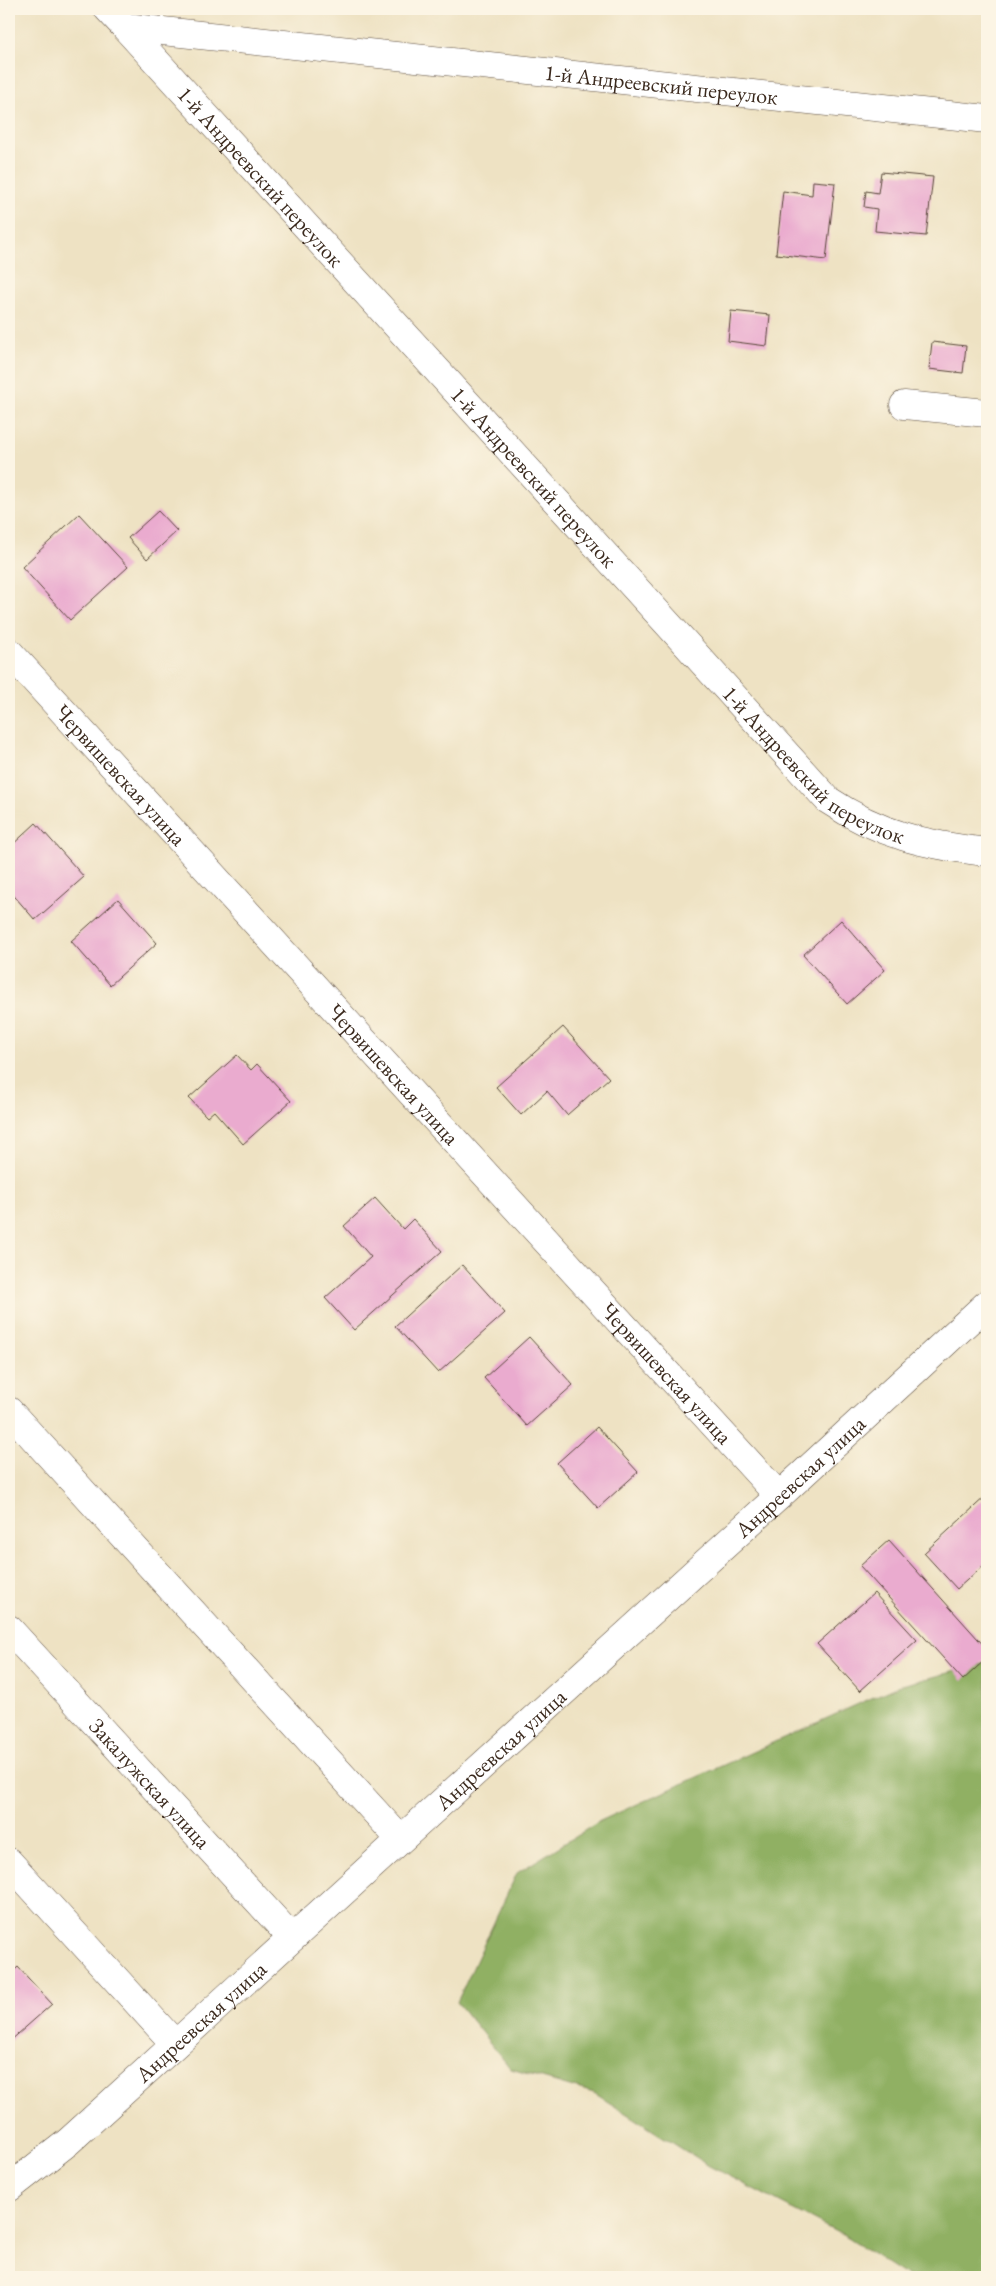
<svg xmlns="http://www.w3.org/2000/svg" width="996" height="2286" viewBox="0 0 996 2286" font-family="'EB Garamond',serif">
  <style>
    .forest { fill: #90b063; stroke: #666d40 }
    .building { fill: #eaabcf }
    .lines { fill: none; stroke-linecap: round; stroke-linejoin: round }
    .minor-casing { stroke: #564637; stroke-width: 29 }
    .minor { stroke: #fff; stroke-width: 28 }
    .labels { text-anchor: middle; stroke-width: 5; stroke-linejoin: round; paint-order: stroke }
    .street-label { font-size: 22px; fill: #3b2a1e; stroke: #fcf5e5 }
  </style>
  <rect width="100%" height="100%" fill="#fcf5e5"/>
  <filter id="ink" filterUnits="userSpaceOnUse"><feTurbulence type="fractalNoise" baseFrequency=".02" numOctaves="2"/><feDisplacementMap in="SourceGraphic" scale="10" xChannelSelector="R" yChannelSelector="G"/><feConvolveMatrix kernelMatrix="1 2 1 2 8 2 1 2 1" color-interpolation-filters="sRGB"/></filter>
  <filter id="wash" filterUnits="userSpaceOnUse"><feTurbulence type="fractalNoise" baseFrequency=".0096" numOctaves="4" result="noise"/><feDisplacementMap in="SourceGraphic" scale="20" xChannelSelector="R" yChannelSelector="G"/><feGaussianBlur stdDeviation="1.12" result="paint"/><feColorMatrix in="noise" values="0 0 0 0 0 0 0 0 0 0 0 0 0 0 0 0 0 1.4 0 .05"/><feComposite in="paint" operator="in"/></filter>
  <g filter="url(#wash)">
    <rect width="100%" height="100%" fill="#eee2c3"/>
    <path class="forest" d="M 987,1663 L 987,2277 L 908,2277 L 848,2238 L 709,2166 L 594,2093 L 511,2069 L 457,2002 L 517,1873 L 600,1821 L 898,1686 Z"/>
    <g id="blocks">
      <path class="building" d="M 881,172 L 933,177 L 926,236 L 875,231 L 877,209 L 864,207 L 866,191 L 878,193 Z
        M 813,181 L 835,183 L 826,260 L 776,254 L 783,191 L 812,195 Z
        M 731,311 L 770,315 L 767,346 L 728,341 Z
        M 932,342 L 966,346 L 963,373 L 929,369 Z
        M 158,511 L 177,531 L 147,559 L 128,538 Z
        M 79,514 L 128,567 L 70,620 L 22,567 Z
        M 36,823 L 84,877 L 35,920 L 9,890 L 9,848 Z
        M 118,899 L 157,943 L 110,985 L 71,941 Z
        M 841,920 L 885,970 L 847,1004 L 803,955 Z
        M 563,1027 L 609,1078 L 567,1115 L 547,1091 L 521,1115 L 496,1087 Z
        M 237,1055 L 251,1070 L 257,1064 L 291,1101 L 243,1144 L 214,1111 L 207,1117 L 189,1098 Z
        M 375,1198 L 403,1229 L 413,1219 L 442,1251 L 354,1330 L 325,1298 L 371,1257 L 344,1226 Z
        M 462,1265 L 505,1313 L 438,1373 L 395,1326 Z
        M 529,1337 L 573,1385 L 527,1426 L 484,1378 Z
        M 597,1427 L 638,1472 L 598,1508 L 557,1463 Z
        M 987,1495 L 987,1562 L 957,1589 L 924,1553 Z
        M 889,1540 L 987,1649 L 987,1658 L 963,1680 L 860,1566 Z
        M 874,1593 L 917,1640 L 860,1691 L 817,1644 Z
        M 18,1967 L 52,2004 L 9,2042 L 9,1975 Z"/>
    </g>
  </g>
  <g filter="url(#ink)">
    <use href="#blocks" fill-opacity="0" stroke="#564637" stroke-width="1"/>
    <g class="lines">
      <g class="minor-casing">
        <g id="minor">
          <path id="s1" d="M 108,9 L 125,27 L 987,119"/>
          <path id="s2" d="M 125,27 L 828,800 C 880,835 926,845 987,852"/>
          <path d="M 904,405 L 987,413"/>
          <path id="s3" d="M 9,652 L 779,1496"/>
          <path d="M 9,1411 L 400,1839"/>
          <path id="s4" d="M 9,1629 L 292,1938"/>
          <path d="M 9,1862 L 175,2044"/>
          <path id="s5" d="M 9,2188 L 68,2142 L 779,1496 L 987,1304"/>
        </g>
      </g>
      <use href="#minor" class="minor"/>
    </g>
  </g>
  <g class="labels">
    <g class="street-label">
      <text dy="8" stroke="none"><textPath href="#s1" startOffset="564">1-й Андреевский переулок</textPath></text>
      <text dy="8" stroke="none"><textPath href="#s2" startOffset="202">1-й Андреевский переулок</textPath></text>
      <text dy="8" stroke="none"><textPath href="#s2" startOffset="608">1-й Андреевский переулок</textPath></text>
      <text dy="8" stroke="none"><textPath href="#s2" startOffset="1012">1-й Андреевский переулок</textPath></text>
      <text dy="8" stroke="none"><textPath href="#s3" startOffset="166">Червишевская улица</textPath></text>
      <text dy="8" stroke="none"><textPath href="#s3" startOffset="571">Червишевская улица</textPath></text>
      <text dy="8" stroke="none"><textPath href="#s3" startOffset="976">Червишевская улица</textPath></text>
      <text dy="8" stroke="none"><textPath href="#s5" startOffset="1064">Андреевская улица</textPath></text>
      <text dy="8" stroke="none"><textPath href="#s5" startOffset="659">Андреевская улица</textPath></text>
      <text dy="8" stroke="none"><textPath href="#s4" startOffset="209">Закалужская улица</textPath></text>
      <text dy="8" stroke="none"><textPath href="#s5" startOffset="254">Андреевская улица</textPath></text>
    </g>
  </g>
  <rect width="996" height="2286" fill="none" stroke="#fcf5e5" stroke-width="30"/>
</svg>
